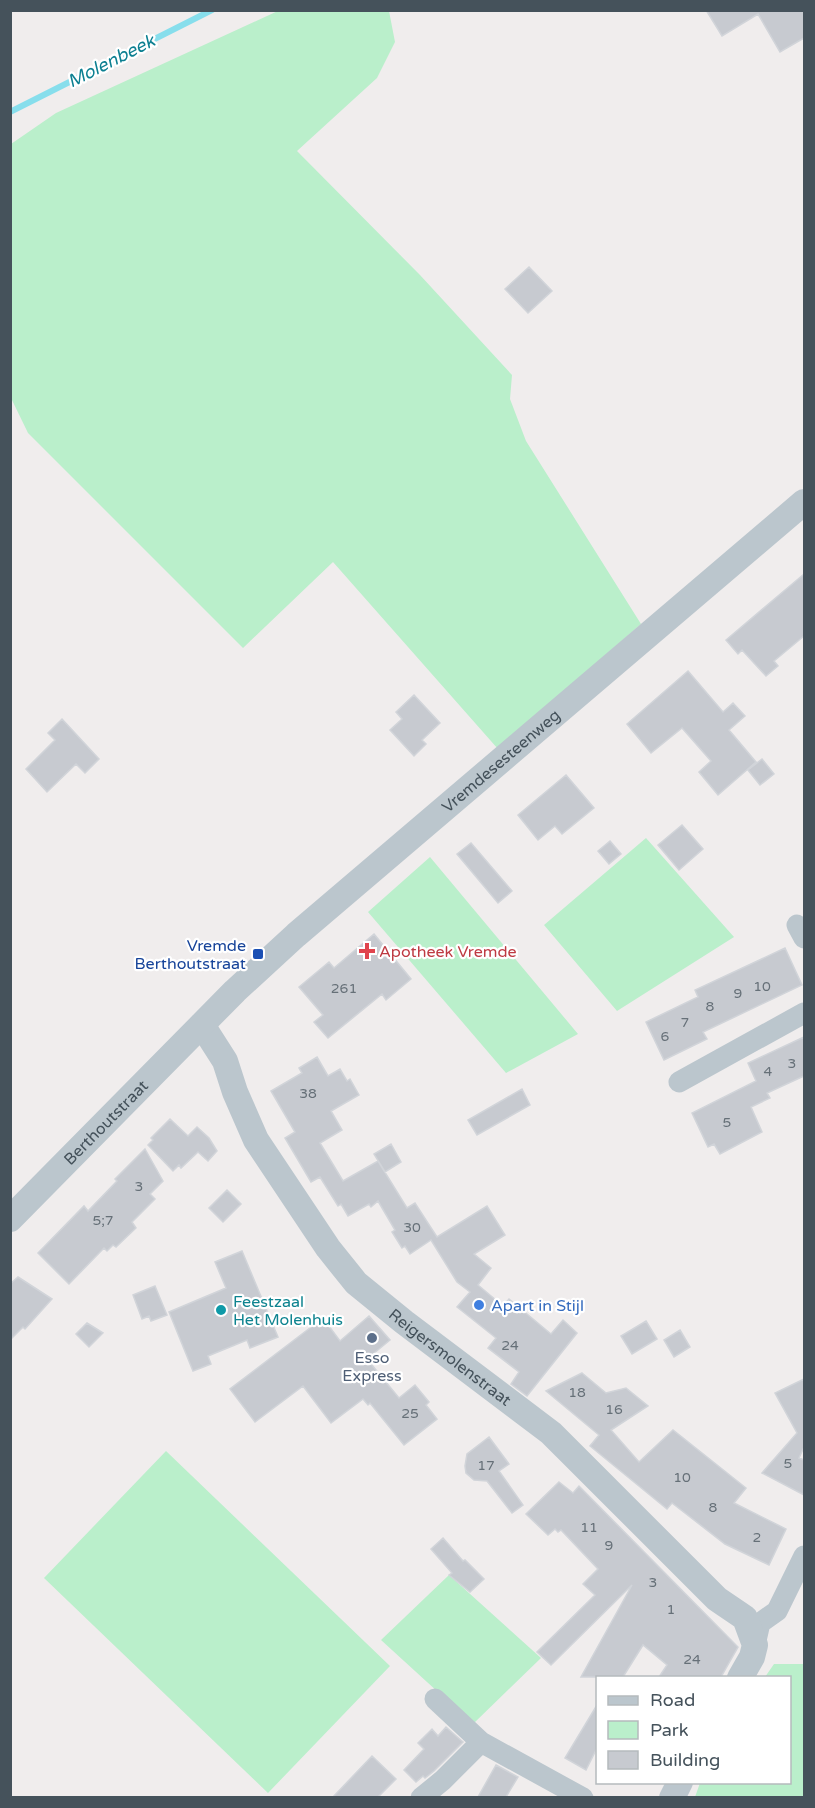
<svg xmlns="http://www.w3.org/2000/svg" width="815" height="1808" viewBox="0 0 815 1808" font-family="'Varela Round',sans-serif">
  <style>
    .green { fill: #baefcb }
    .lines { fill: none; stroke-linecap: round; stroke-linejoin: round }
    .stream { stroke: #87deec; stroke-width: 6 }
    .building { fill: #c7cad0; stroke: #d1d4d9; stroke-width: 1.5 }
    .minor { stroke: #bbc6cd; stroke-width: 21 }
    .tertiary { stroke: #bbc6cd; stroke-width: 26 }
    .health-dot { fill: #e0444e; stroke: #fff; stroke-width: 2 }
    .transit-dot { fill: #1a4fb4; stroke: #fff; stroke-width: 2 }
    .shop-dot { fill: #3f7fe0; stroke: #fff; stroke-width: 2 }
    .culture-dot { fill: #0f9aa8; stroke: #fff; stroke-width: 2 }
    .service-dot { fill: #5c6f8a; stroke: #fff; stroke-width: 2 }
    .labels { text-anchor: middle; stroke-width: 4.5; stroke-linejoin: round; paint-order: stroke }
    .number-label { font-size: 14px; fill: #667078 }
    .street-label { font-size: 16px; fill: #45525b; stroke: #fff }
    .transit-label { font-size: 16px; fill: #164399; stroke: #fff; text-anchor: end }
    .health-label { font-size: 16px; fill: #be3a42; stroke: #fff; text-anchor: start }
    .culture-label { font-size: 16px; fill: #0d838f; stroke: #fff; text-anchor: start }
    .shop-label { font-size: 16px; fill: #366cbe; stroke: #fff; text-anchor: start }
    .service-label { font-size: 16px; fill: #4e5e75; stroke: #fff }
    .water-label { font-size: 18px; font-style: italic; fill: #0c7f91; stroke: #fff }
  </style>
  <rect width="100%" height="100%" fill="#f0eded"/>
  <path class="green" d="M 280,10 L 389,11 L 395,42 L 377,78 L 297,151 L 420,275 L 512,375 L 510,399 L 526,441 L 641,624 L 498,749 L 333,562 L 243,648 L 28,433 L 11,398 L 11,144 L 56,113 Z
    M 646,838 L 734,937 L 617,1011 L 544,925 Z
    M 430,857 L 578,1034 L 506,1073 L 368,912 Z
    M 166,1451 L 390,1666 L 268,1793 L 44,1578 Z
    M 449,1575 L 541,1658 L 473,1724 L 381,1640 Z
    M 774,1664 L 804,1664 L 804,1797 L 695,1797 L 700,1783 L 790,1782 L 790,1678 L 765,1677 Z"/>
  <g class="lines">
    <path class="stream" d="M 10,112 L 212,10"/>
  </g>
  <path class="building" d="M 706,10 L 804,10 L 804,38 L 780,52 L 758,14 L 722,36 Z
    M 529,267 L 552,291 L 528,313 L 505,289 Z
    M 804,574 L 804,636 L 774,661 L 778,666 L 766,676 L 742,650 L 738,654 L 726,640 Z
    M 688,671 L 723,712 L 733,703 L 745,716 L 729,730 L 756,762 L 718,795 L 699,772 L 711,761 L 682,728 L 651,753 L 627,724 Z
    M 414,695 L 440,723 L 422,740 L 426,744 L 414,756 L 390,730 L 402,719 L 396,712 Z
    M 62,719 L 99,759 L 85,773 L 76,764 L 47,792 L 26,769 L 55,740 L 48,733 Z
    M 762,759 L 774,774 L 760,785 L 748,770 Z
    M 566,775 L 594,808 L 562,834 L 555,826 L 538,840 L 518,815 Z
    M 682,825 L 703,849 L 679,870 L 658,845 Z
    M 610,841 L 621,854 L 609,864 L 598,851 Z
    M 471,843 L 512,891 L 498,903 L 457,854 Z
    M 374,934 L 411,979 L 386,1000 L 382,994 L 328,1038 L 314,1022 L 323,1015 L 299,987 L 329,962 L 334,968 Z
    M 785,948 L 802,985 L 703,1032 L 707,1039 L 664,1060 L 646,1022 L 698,997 L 695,990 Z
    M 804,1037 L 804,1076 L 767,1093 L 770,1098 L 751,1107 L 762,1132 L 720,1154 L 714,1144 L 708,1147 L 692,1113 L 756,1081 L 748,1063 Z
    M 317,1057 L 328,1076 L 340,1069 L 347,1081 L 350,1079 L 359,1095 L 331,1111 L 342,1130 L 320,1143 L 343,1181 L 378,1161 L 407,1208 L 415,1203 L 437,1237 L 487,1206 L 505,1235 L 474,1254 L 491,1268 L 478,1285 L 503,1306 L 509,1299 L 551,1334 L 563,1320 L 577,1333 L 527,1396 L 511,1384 L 519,1372 L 488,1348 L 496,1338 L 457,1307 L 470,1292 L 457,1282 L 431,1240 L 410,1254 L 405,1246 L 402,1248 L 392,1232 L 395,1230 L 378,1201 L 371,1207 L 369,1204 L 348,1216 L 341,1204 L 338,1206 L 320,1177 L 311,1182 L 285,1138 L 295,1132 L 271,1091 L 302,1073 L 299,1068 Z
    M 522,1089 L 530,1105 L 477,1135 L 468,1120 Z
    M 170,1119 L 188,1136 L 197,1127 L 209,1138 L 217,1151 L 208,1161 L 198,1152 L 181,1168 L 179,1165 L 173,1171 L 148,1145 L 153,1140 L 151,1138 Z
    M 391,1144 L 401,1162 L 385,1172 L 374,1154 Z
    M 145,1149 L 163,1181 L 150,1194 L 155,1199 L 132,1222 L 136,1228 L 116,1247 L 113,1245 L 107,1251 L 104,1248 L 69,1284 L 38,1253 L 84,1206 L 88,1211 L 117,1181 L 115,1179 Z
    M 227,1190 L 241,1204 L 223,1222 L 209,1208 Z
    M 242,1251 L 278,1337 L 250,1348 L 247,1340 L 208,1356 L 211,1364 L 193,1371 L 169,1312 L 226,1288 L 215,1262 Z
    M 18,1277 L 52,1299 L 25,1329 L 23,1327 L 10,1340 L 10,1284 Z
    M 155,1286 L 167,1315 L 151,1321 L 149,1316 L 142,1319 L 133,1295 Z
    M 369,1316 L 390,1340 L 367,1359 L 399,1398 L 415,1385 L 429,1402 L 426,1405 L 437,1419 L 404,1445 L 370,1403 L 368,1405 L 363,1399 L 331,1423 L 303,1386 L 255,1422 L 230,1389 L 323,1318 L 340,1341 Z
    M 646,1321 L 657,1339 L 632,1354 L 621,1336 Z
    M 87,1323 L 103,1333 L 89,1347 L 76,1334 Z
    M 680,1330 L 690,1347 L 674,1357 L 664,1340 Z
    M 582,1373 L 606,1393 L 626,1388 L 648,1406 L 611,1430 L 639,1462 L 673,1430 L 746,1488 L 734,1503 L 786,1529 L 769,1565 L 725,1544 L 672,1503 L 667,1509 L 590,1446 L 599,1435 L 546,1391 Z
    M 804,1379 L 804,1447 L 799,1458 L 804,1460 L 804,1495 L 762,1473 L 797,1433 L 775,1393 Z
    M 489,1437 L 509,1464 L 499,1471 L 523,1505 L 512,1513 L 487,1481 L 474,1480 L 466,1473 L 465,1466 L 467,1454 Z
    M 559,1482 L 573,1493 L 579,1486 L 738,1647 L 721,1677 L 659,1677 L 667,1665 L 643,1645 L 623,1677 L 581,1677 L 632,1585 L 551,1665 L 537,1652 L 595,1595 L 583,1584 L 598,1569 L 561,1530 L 558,1532 L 555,1529 L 548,1535 L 526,1514 Z
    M 443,1538 L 463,1561 L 465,1560 L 484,1579 L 470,1592 L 449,1575 L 452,1573 L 431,1549 Z
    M 597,1705 L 597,1748 L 586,1770 L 565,1758 Z
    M 446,1727 L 463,1742 L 434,1771 L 425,1778 L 423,1776 L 416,1782 L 404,1770 L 424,1749 L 418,1743 L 432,1729 L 438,1736 Z
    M 372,1756 L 396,1779 L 378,1797 L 333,1797 Z
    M 496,1765 L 518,1777 L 506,1797 L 478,1797 Z"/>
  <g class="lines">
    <path class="minor" d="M 797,925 L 804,938
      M 679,1082 L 804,1013
      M 755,1645 L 760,1623 L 777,1611 L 804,1556
      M 435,1699 L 481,1742 L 583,1798
      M 421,1798 L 443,1780 L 481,1742"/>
    <g class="tertiary">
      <path id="s1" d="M 202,1025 L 225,1061 L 235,1092 L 256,1140 L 328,1248 L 356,1283 L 404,1322 L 551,1433 L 717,1599 L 745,1618 L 755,1645 L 752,1657 L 740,1678"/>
      <path id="s2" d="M 10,1219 L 235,991 L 296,935 L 804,502"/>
      <path d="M 672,1798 L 680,1782"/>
    </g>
  </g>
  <path class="health-dot" d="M364 942h6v6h6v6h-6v6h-6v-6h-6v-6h6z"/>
  <rect class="transit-dot" x="252" y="948" width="12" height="12" rx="3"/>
  <circle class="shop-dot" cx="479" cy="1305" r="6"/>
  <circle class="culture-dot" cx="221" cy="1310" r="6"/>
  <circle class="service-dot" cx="372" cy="1338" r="6"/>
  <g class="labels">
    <g class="number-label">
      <text x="762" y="991">10</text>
      <text x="344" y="993">261</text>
      <text x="738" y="998">9</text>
      <text x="710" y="1011">8</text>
      <text x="685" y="1027">7</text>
      <text x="665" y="1041">6</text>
      <text x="792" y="1068">3</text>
      <text x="768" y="1076">4</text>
      <text x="308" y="1098">38</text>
      <text x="727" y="1127">5</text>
      <text x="139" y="1191">3</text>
      <text x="103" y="1225">5;7</text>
      <text x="412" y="1232">30</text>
      <text x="510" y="1350">24</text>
      <text x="577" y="1397">18</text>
      <text x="614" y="1414">16</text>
      <text x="410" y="1418">25</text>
      <text x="788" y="1468">5</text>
      <text x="486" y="1470">17</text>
      <text x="682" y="1482">10</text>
      <text x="713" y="1512">8</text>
      <text x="589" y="1532">11</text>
      <text x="757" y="1542">2</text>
      <text x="609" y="1550">9</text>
      <text x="653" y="1587">3</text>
      <text x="671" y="1614">1</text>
      <text x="692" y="1664">24</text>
    </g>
    <g class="street-label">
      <text dy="6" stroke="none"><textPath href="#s2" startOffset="672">Vremdesesteenweg</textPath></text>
      <text dy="6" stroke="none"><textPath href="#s2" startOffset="136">Berthoutstraat</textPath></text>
      <text dy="6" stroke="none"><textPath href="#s1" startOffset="422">Reigersmolenstraat</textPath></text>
    </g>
    <g class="transit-label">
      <text x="246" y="951">Vremde<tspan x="246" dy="18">Berthoutstraat</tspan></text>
    </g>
    <g class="health-label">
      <text x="379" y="957">Apotheek Vremde</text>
    </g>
    <g class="culture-label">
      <text x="233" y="1307">Feestzaal<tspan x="233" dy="18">Het Molenhuis</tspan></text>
    </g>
    <g class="shop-label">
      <text x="491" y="1311">Apart in Stijl</text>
    </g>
    <g class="service-label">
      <text x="372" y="1363">Esso<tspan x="372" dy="18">Express</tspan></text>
    </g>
    <g class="water-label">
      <text transform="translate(111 61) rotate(-27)" y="6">Molenbeek</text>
    </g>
  </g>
  <rect width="815" height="1808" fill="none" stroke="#45525b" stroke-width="24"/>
  <rect x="596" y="1676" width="195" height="108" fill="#ffffff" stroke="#b5babd" stroke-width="1.5"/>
  <rect x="608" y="1696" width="30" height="9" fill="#bbc6cd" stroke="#b5babd" stroke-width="1.5"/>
  <text x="650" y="1706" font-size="18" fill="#45525b">Road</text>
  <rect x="608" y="1721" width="30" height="18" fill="#baefcb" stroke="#b5babd" stroke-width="1.5"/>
  <text x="650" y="1736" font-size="18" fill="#45525b">Park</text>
  <rect x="608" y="1751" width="30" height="18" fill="#c7cad0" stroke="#b5babd" stroke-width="1.5"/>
  <text x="650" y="1766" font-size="18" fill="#45525b">Building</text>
</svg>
